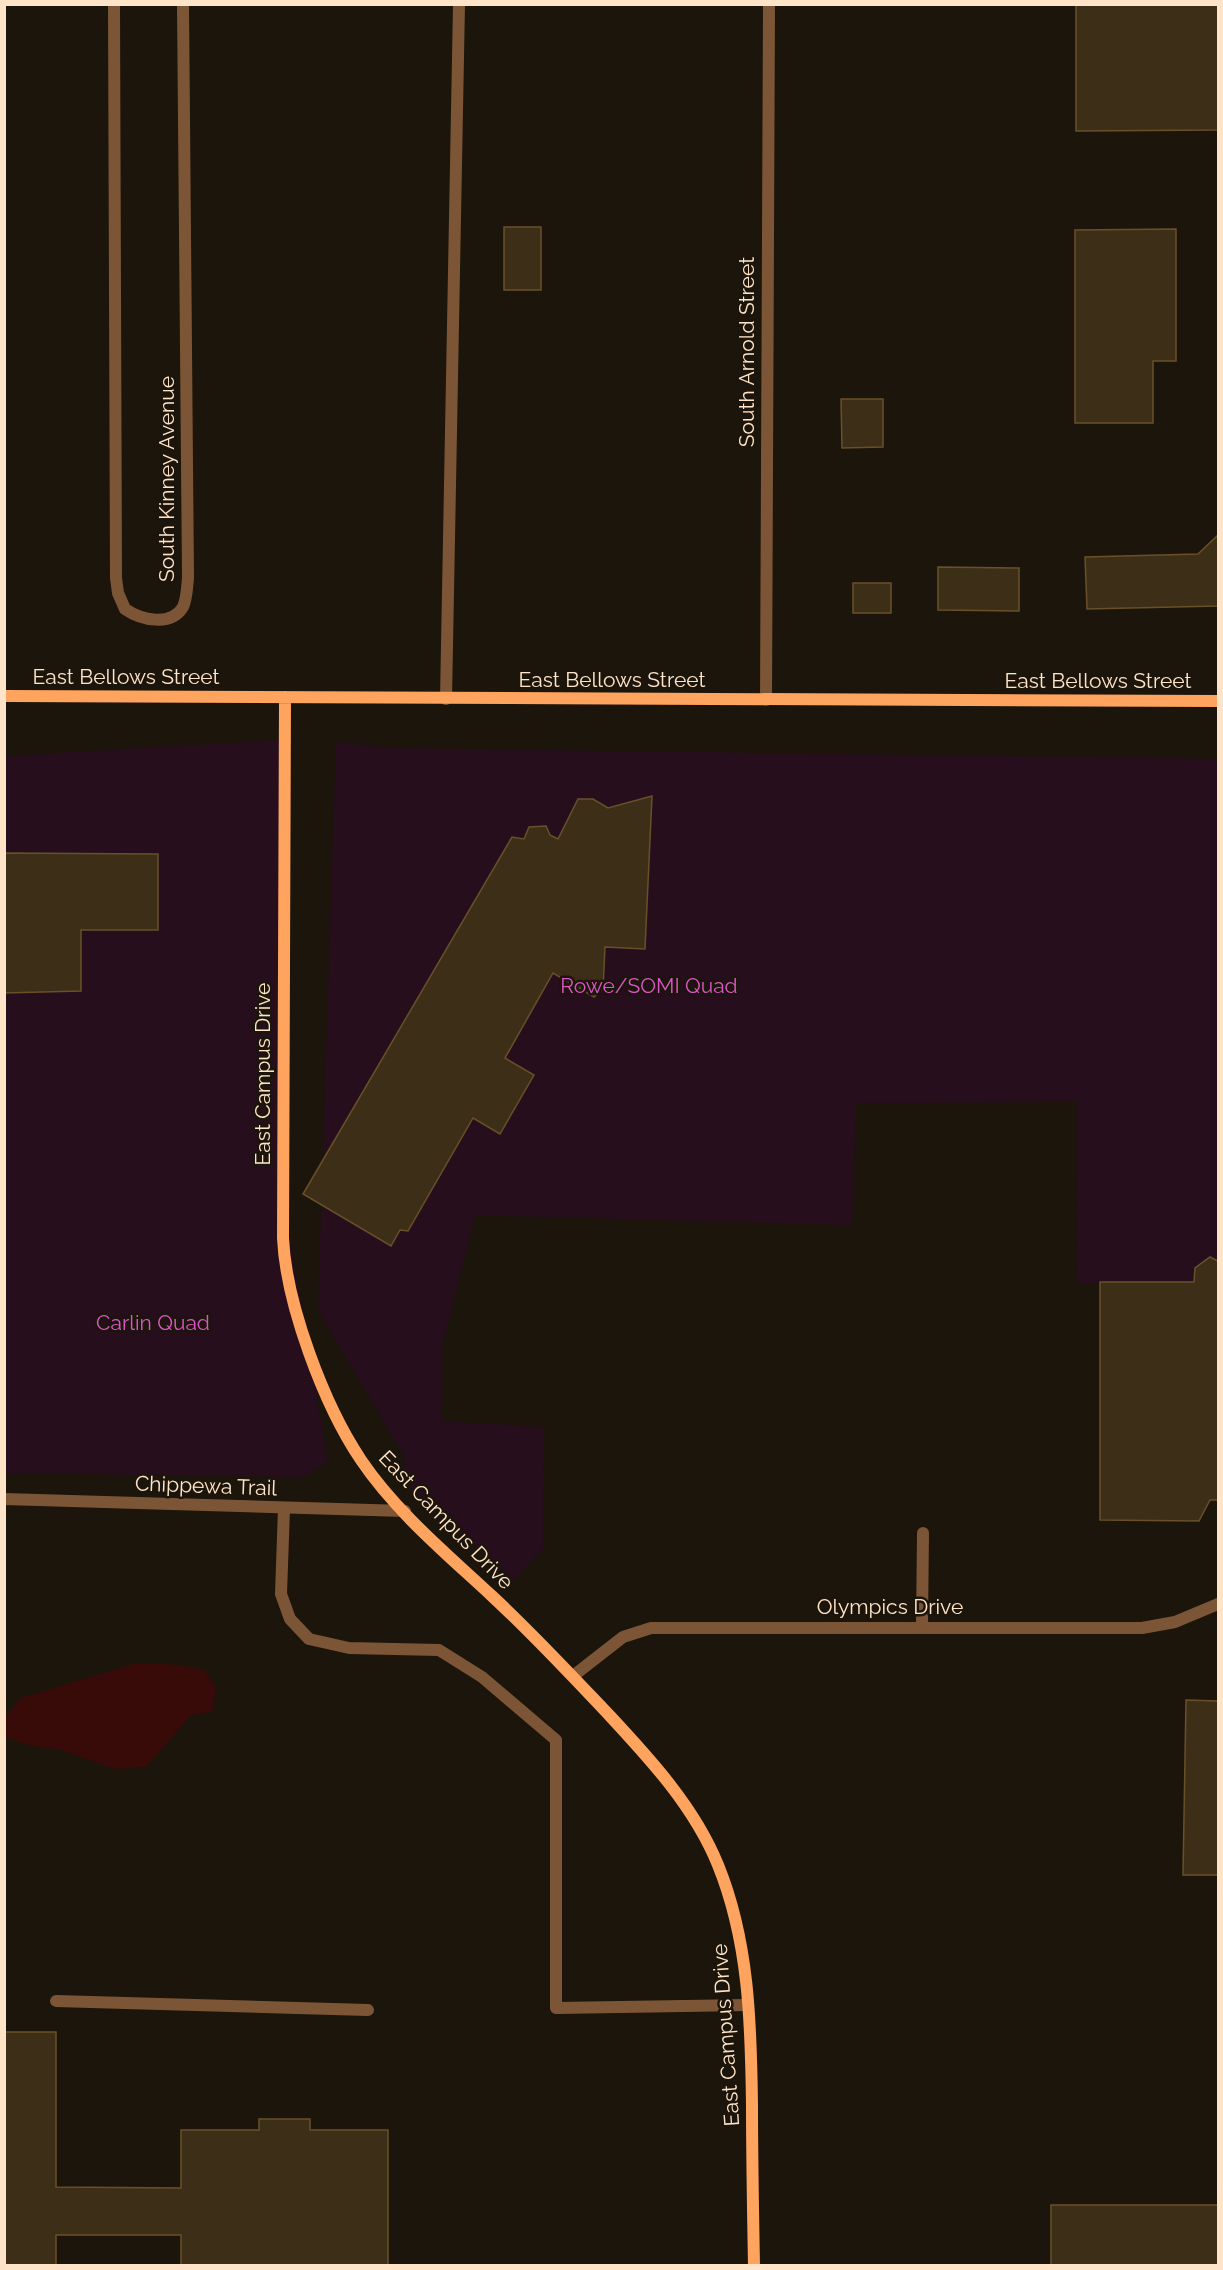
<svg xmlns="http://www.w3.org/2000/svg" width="1223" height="2270" viewBox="0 0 1223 2270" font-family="Raleway,sans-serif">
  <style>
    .green { fill: #260e1d }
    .water { fill: #380b08 }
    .building { fill: #3d2f17; stroke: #695029; stroke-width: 1.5 }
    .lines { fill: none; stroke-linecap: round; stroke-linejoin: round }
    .lane { stroke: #7c5536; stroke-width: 12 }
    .street { stroke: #7c5536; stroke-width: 12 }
    .secondary { stroke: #ffa45e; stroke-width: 12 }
    .labels { text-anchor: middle; stroke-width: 5; stroke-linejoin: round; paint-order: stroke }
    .street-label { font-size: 21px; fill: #ffe4c7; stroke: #1c150b }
    .park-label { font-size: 21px; fill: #de54c8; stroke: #1c150b }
  </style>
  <rect width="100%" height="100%" fill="#1c150b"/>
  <path class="green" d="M 283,740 L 283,1195 L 328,1462 L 304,1477 L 5,1473 L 5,756 Z
    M 336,742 L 388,748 L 1218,759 L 1218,1283 L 1077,1284 L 1078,1102 L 856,1103 L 852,1225 L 475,1215 L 441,1350 L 441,1421 L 544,1427 L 543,1548 L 513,1581 L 403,1484 L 404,1456 L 318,1310 Z"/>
  <path class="water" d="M 136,1663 L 181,1665 L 204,1670 L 216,1687 L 212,1712 L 191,1715 L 146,1767 L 115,1769 L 61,1750 L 28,1745 L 5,1737 L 5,1717 L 21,1698 Z"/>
  <path class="building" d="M 1076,4 L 1218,4 L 1218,130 L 1076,131 Z
    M 504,227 L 541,227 L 541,290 L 504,290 Z
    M 1176,229 L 1176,361 L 1153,361 L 1153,423 L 1075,423 L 1075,230 Z
    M 841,399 L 883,399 L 883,447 L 842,448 Z
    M 1218,535 L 1218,606 L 1087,609 L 1085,557 L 1198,554 Z
    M 938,567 L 1019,568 L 1019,611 L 938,610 Z
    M 853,583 L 891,583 L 891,613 L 853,613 Z
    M 652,796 L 645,949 L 605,947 L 603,989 L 594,997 L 553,973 L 505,1058 L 534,1075 L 500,1134 L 473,1118 L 408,1231 L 400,1230 L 391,1246 L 303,1194 L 512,837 L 524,839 L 529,827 L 546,826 L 550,835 L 558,839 L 578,799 L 593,799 L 608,808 Z
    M 4,853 L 158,854 L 158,930 L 81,930 L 81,991 L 4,993 Z
    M 1210,1257 L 1218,1261 L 1218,1500 L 1210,1500 L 1199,1521 L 1100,1520 L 1100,1282 L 1194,1282 L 1195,1268 Z
    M 1186,1700 L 1218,1701 L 1218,1875 L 1183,1875 Z
    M 4,2032 L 56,2032 L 56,2187 L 181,2188 L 181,2130 L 259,2130 L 259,2119 L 310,2119 L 310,2130 L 388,2130 L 388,2266 L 181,2266 L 181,2235 L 56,2235 L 56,2266 L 4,2266 Z
    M 1051,2205 L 1218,2205 L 1218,2266 L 1051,2266 Z"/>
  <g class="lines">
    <path class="lane" d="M 446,699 L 459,4
      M 284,1509 L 281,1594 L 290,1619 L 309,1639 L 349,1648 L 439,1650 L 482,1677 L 556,1740 L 556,2008 L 748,2005
      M 922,1626 L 923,1533
      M 56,2001 L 368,2010"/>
    <path class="street" d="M 114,4 L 116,578 L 118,593 L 125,609 C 141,620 171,627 183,607 C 187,598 187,587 188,578 L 183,4
      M 766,700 L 769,4
      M 4,1499 L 405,1511
      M 573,1676 L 623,1637 L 651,1628 L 1142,1628 L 1175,1622 L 1218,1604"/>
    <path class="secondary" d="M 4,696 L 1218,701
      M 285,697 L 283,1238 C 286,1304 324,1405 361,1460 C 396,1512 448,1555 493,1597 C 534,1635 572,1676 610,1716 C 651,1760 695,1808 718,1865 C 749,1941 751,2023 752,2105 C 752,2158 753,2212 754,2266"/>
  </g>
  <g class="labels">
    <g class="street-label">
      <text transform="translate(747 352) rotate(-90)" y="7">South Arnold Street</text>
      <text transform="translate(167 479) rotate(-90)" y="7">South Kinney Avenue</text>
      <text x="126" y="684">East Bellows Street</text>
      <text x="612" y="687">East Bellows Street</text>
      <text x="1098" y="688">East Bellows Street</text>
      <text transform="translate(263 1074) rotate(-90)" y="7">East Campus Drive</text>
      <text transform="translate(206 1486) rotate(2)" y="7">Chippewa Trail</text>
      <text transform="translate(446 1520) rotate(46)" y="7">East Campus Drive</text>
      <text x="890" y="1614">Olympics Drive</text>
      <text transform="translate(726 2035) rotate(-94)" y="7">East Campus Drive</text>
    </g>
    <g class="park-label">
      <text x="649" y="993">Rowe/SOMI Quad</text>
      <text x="153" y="1330">Carlin Quad</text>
    </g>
  </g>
  <rect width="1223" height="2270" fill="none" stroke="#ffe4c7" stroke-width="12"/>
</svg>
